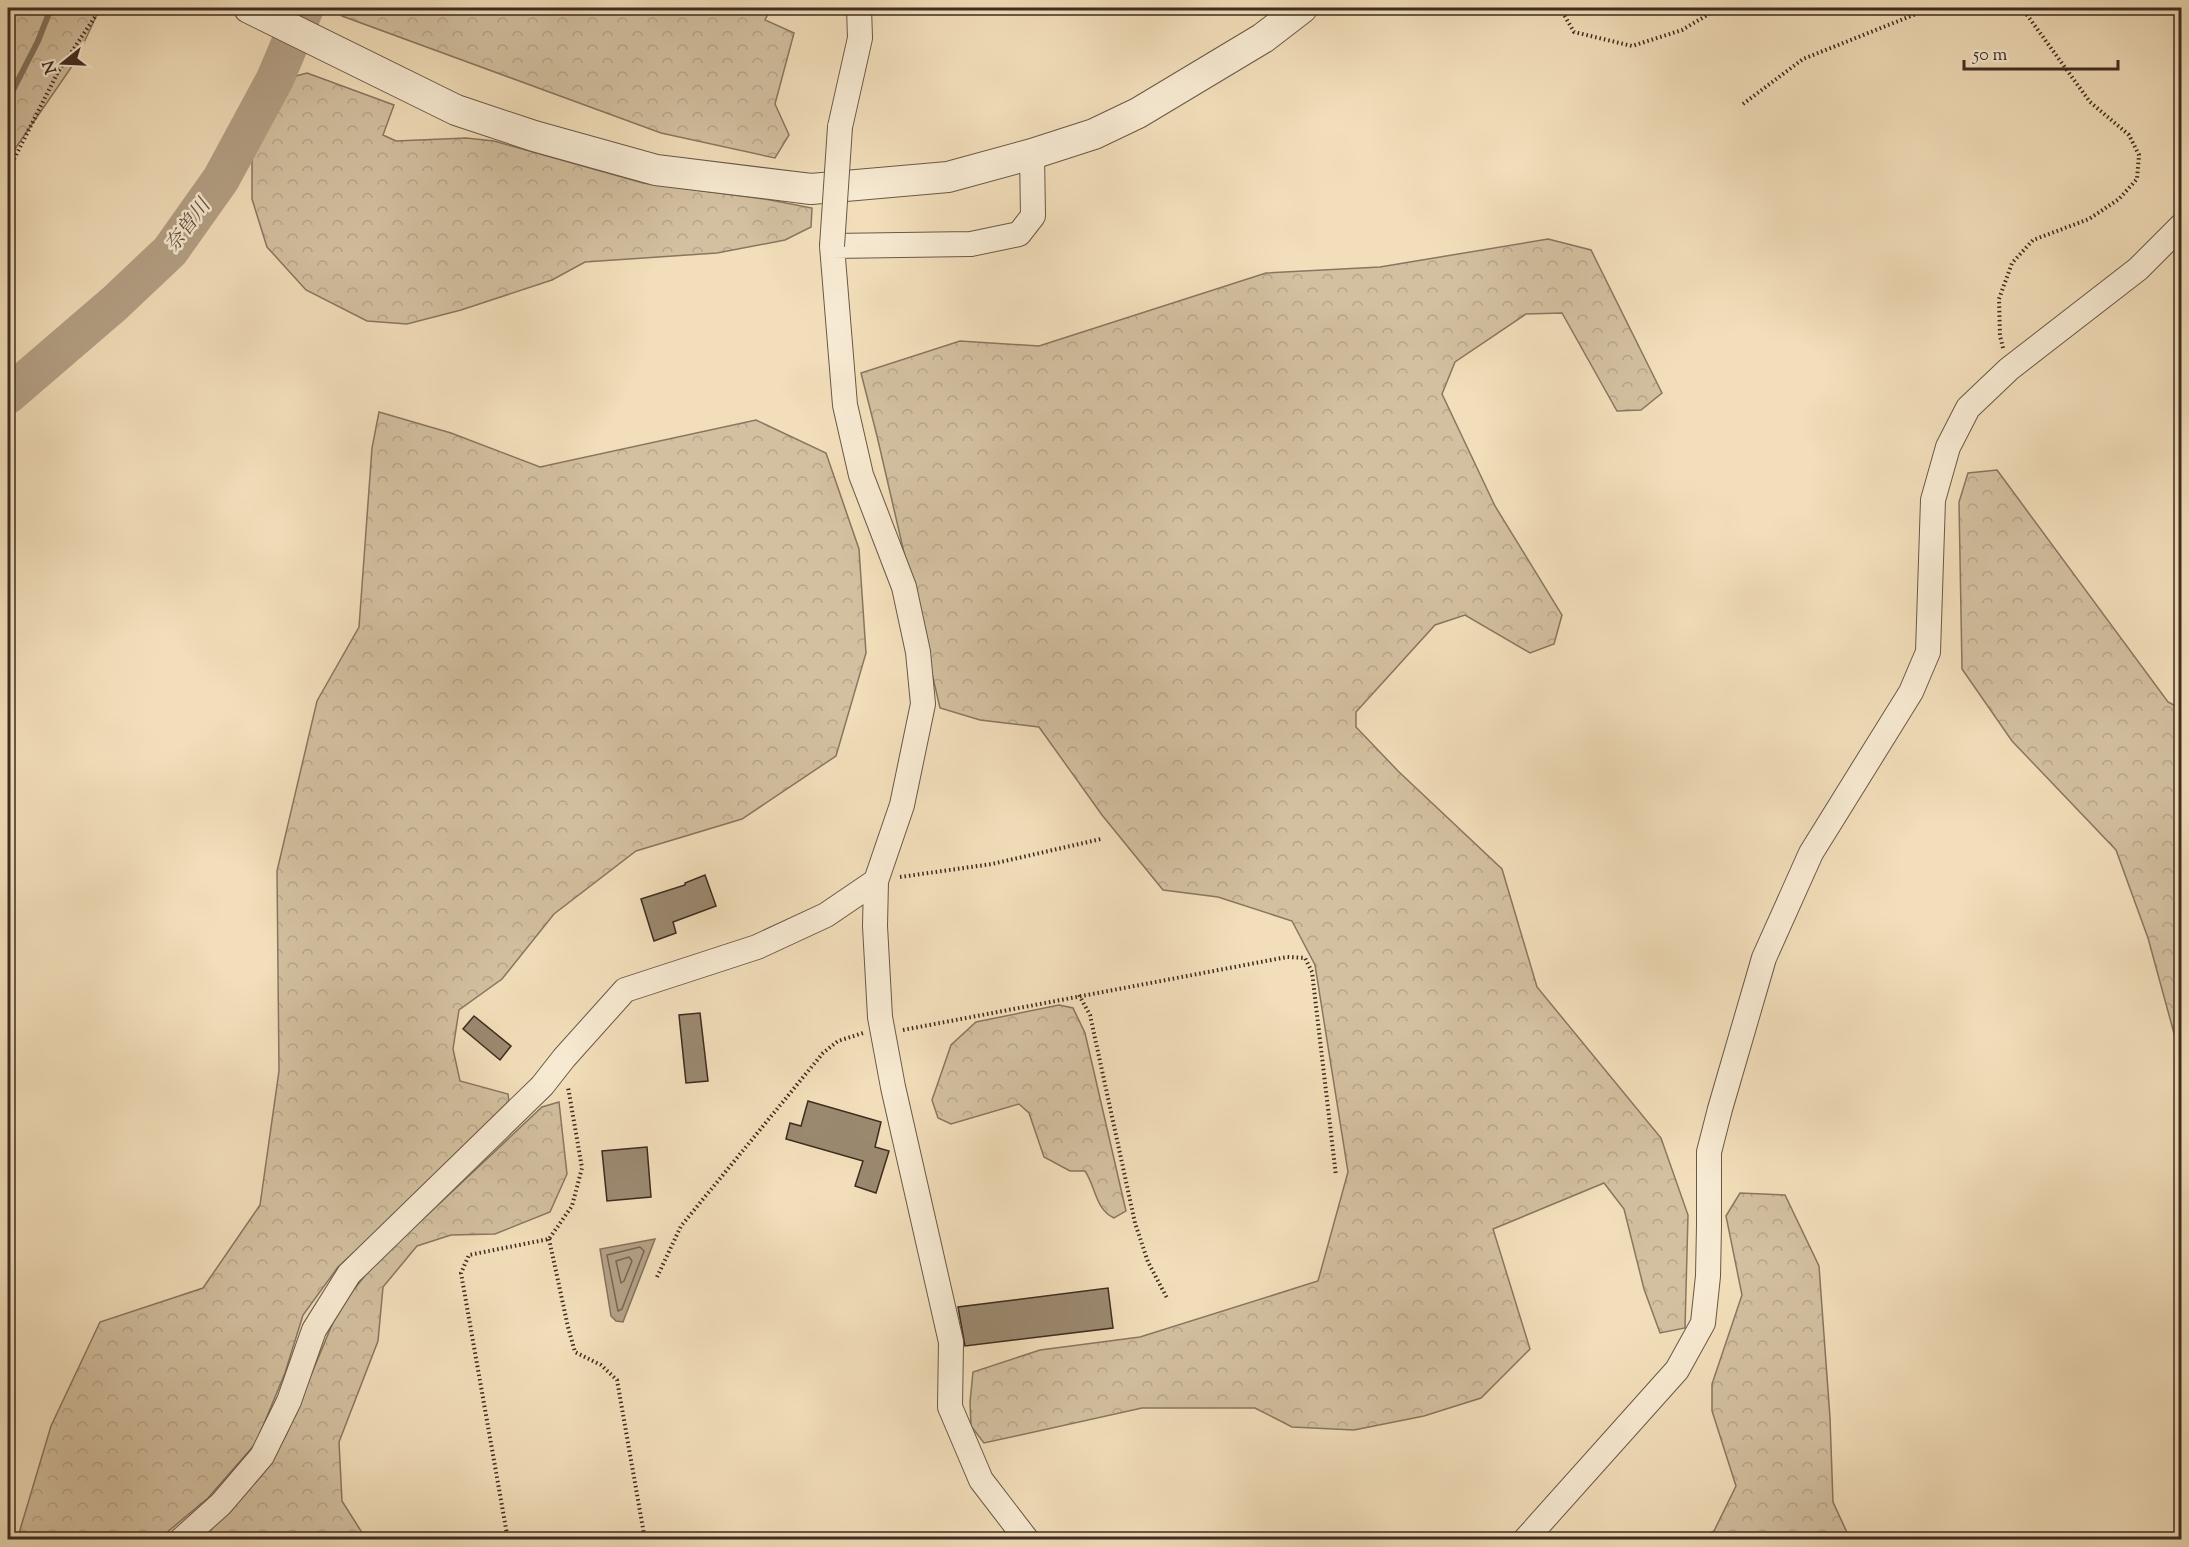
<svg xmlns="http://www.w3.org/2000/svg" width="2189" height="1547" viewBox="0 0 2189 1547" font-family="'Sorts Mill Goudy','Noto Serif JP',serif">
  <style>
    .forest { fill: url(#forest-crowns); stroke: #887660; stroke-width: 1.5 }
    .water { fill: #b4a186; stroke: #84725d; stroke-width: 1.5 }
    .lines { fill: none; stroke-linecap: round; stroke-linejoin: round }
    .shore { stroke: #786653; stroke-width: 1.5 }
    .stream { stroke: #84725d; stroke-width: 6 }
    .river { stroke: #b4a186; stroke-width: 38 }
    .building { fill: #9b8970; stroke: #3d2c20; stroke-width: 1.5 }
    .minor-casing { stroke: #6a5846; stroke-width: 26 }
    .tertiary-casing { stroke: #6a5846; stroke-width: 32 }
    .path { stroke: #3d2c20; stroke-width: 4; stroke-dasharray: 1.5 3; stroke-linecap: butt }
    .minor { stroke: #f7ead2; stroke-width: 24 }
    .tertiary { stroke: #f7ead2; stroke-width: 30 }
    .minor-bridge-casing { stroke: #6a5846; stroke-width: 26; stroke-linecap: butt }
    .minor-bridge { stroke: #f7ead2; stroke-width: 24 }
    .labels { text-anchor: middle; stroke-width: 5; stroke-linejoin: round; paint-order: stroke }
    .water-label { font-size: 20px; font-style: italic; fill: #614f3f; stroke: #f7ead2 }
  </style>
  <defs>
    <pattern id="forest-crowns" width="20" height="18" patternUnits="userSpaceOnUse" patternTransform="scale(1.5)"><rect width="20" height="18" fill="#d3c0a0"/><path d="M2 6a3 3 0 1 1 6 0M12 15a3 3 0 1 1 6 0" fill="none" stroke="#b6a58a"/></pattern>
  </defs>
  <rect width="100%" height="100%" fill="#f2deba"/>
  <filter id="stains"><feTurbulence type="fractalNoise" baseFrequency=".00333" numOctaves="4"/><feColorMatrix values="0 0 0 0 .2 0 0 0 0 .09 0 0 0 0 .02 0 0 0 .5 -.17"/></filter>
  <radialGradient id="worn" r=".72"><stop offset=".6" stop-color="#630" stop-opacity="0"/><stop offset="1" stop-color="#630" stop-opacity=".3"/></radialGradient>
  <path class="forest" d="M 8,8 L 100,8 L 75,62 L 8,159 Z
    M 346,8 L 771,8 L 765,20 L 794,33 L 775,104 L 789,135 L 775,158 L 661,133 L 342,16 Z
    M 307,73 L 394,105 L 383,135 L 396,141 L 466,138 L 494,141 L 643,183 L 765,199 L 812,208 L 811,227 L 785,240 L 717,253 L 585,262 L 552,280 L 461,310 L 407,324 L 367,321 L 306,290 L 267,247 L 252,199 L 252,147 L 292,77 Z
    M 1548,239 L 1591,250 L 1662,393 L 1641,410 L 1617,411 L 1562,313 L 1526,314 L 1455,362 L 1442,394 L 1495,506 L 1562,615 L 1554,644 L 1530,653 L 1465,615 L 1435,625 L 1356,712 L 1356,727 L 1398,771 L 1502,869 L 1537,987 L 1661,1138 L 1688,1215 L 1685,1328 L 1660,1333 L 1644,1289 L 1624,1209 L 1604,1183 L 1493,1229 L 1530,1349 L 1481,1398 L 1424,1416 L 1354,1430 L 1292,1427 L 1255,1408 L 1142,1408 L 984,1443 L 971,1426 L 970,1402 L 973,1372 L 1040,1350 L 1140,1337 L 1318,1281 L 1348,1172 L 1315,965 L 1292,921 L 1218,897 L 1163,890 L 1102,815 L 1039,727 L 980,720 L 940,708 L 877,436 L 861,373 L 960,341 L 1039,346 L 1266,273 L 1380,267 Z
    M 379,412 L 451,433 L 540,467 L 756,420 L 826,453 L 859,549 L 866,653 L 836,756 L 742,819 L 636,851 L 554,914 L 502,979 L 459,1010 L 453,1049 L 460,1081 L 508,1094 L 510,1110 L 338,1267 L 303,1315 L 285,1373 L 256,1443 L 208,1498 L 159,1539 L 17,1540 L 51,1426 L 100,1322 L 203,1288 L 260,1205 L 279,1071 L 277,871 L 317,701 L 359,627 L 372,448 Z
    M 1997,470 L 2168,702 L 2181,709 L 2181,1081 L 2178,1048 L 2148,938 L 2116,850 L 2012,741 L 1962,669 L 1959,502 L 1968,473 Z
    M 1059,1005 L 1073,1008 L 1085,1033 L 1126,1211 L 1114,1218 C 1095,1209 1096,1187 1085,1171 L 1070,1171 L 1044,1157 L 1029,1113 L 1019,1104 L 951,1124 L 938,1118 L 932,1100 L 951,1045 L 976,1022 Z
    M 559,1102 L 567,1174 L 550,1212 L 495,1234 L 451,1235 L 417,1246 L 383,1287 L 378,1341 L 339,1442 L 342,1501 L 366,1539 L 203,1540 L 286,1435 L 339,1308 L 372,1267 L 542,1107 Z
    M 1740,1193 L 1785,1195 L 1819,1266 L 1830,1418 L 1833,1502 L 1850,1539 L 1697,1539 L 1714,1531 L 1736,1486 L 1712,1411 L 1712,1384 L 1742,1295 L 1726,1216 Z"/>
  <path class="water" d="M 655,1239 L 623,1322 L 616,1321 L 611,1316 L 600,1249 Z"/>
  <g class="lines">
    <path class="shore" d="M 640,1247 L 644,1251 L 622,1309 L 618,1311 L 607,1255 Z
      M 629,1257 L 632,1261 L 624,1281 L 621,1283 L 616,1261 Z"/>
    <path class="stream" d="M 8,100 L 38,41 L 51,8"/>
    <path class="river" d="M 8,395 L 115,303 L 170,251 L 221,179 L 275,79 L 305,8"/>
  </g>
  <path class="building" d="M 705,875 L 716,906 L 673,922 L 676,933 L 654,941 L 641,899 L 685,885 L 685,883 Z
    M 700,1013 L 708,1081 L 686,1083 L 679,1015 Z
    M 474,1016 L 511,1046 L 500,1060 L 463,1029 Z
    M 808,1101 L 881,1122 L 875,1147 L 889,1151 L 876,1193 L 855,1186 L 863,1161 L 786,1139 L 790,1123 L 801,1126 Z
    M 647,1147 L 651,1197 L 607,1201 L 602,1151 Z
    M 1108,1288 L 1113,1328 L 965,1346 L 958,1307 Z"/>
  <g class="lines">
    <g class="minor-casing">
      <path id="minor" d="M 840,127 L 860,38 L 859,8
        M 181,1540 L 221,1504 L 262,1456 L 289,1401 L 314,1330 L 349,1274 L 542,1086 L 564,1058 L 625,990 L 757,947 L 826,915 L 876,881
        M 1027,1540 L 981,1480 L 950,1407 L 951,1342 L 893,1087 L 880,1017 L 875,926 L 876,881 L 902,805 L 923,704 L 918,652 L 904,587 L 861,475 L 845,405 L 832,246 L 971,244 L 1019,234 L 1033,216 L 1032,154
        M 1525,1540 L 1677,1370 L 1703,1323 L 1708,1276 L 1709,1226 L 1709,1152 L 1720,1109 L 1764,958 L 1811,853 L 1911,692 L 1928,652 L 1933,500 L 1948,447 L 1968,408 L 2009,369 L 2138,269 L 2182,225"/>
    </g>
    <g class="tertiary-casing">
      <path id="tertiary" d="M 249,8 L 456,110 L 534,136 L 656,170 L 811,189 L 948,177 L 1032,154 L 1094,134 L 1138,113 L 1263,38 L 1302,8"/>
    </g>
    <path class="path" d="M 1560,8 L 1574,32 L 1632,46 L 1682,30 L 1719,8
      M 1743,104 L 1803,59 L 1931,8
      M 8,171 L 58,72 L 101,8
      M 2003,348 L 2000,336 L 1999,299 L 2012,263 L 2033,240 L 2089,219 L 2119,199 L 2137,179 L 2139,155 L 2129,135 L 2090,102 L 2022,8
      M 900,877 L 992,864 L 1101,839
      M 1079,995 L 1090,1015 L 1135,1223 L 1148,1262 L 1167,1298
      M 903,1030 L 1287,957 L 1305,958 L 1312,972 L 1336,1176
      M 549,1239 L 568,1327 L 575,1352 L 601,1365 L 617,1380 L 645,1540
      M 657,1277 L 681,1226 L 823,1053 L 838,1041 L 863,1033
      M 508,1540 L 461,1273 L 469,1255 L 549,1239 L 572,1206 L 582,1168 L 568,1087"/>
    <use href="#minor" class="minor"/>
    <use href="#tertiary" class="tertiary"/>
    <g class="minor-bridge-casing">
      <path id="minor-bridge" d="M 832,246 L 840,127"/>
    </g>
    <use href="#minor-bridge" class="minor-bridge"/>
  </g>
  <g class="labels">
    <g class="water-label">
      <text transform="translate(187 225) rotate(-53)" y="7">奈曽川</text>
    </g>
  </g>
  <rect width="2189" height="1547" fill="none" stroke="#f2deba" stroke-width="30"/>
  <rect x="9" y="9" width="2171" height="1529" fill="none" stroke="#3d2c20" stroke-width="3"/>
  <rect x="15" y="15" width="2159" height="1517" fill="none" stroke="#3d2c20" stroke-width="1.5"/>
  <g transform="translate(63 63) rotate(252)" stroke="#f7ead2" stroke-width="4.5" paint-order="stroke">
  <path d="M0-4.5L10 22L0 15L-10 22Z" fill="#3d2c20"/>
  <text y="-9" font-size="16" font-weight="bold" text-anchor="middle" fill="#3d2c20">N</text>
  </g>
  <path d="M1964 60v9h154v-9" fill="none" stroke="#3d2c20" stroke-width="3"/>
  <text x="1973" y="60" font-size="18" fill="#3d2c20" stroke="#f7ead2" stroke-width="4.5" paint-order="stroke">50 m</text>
  <rect width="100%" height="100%" filter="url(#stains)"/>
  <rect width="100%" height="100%" fill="url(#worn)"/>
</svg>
